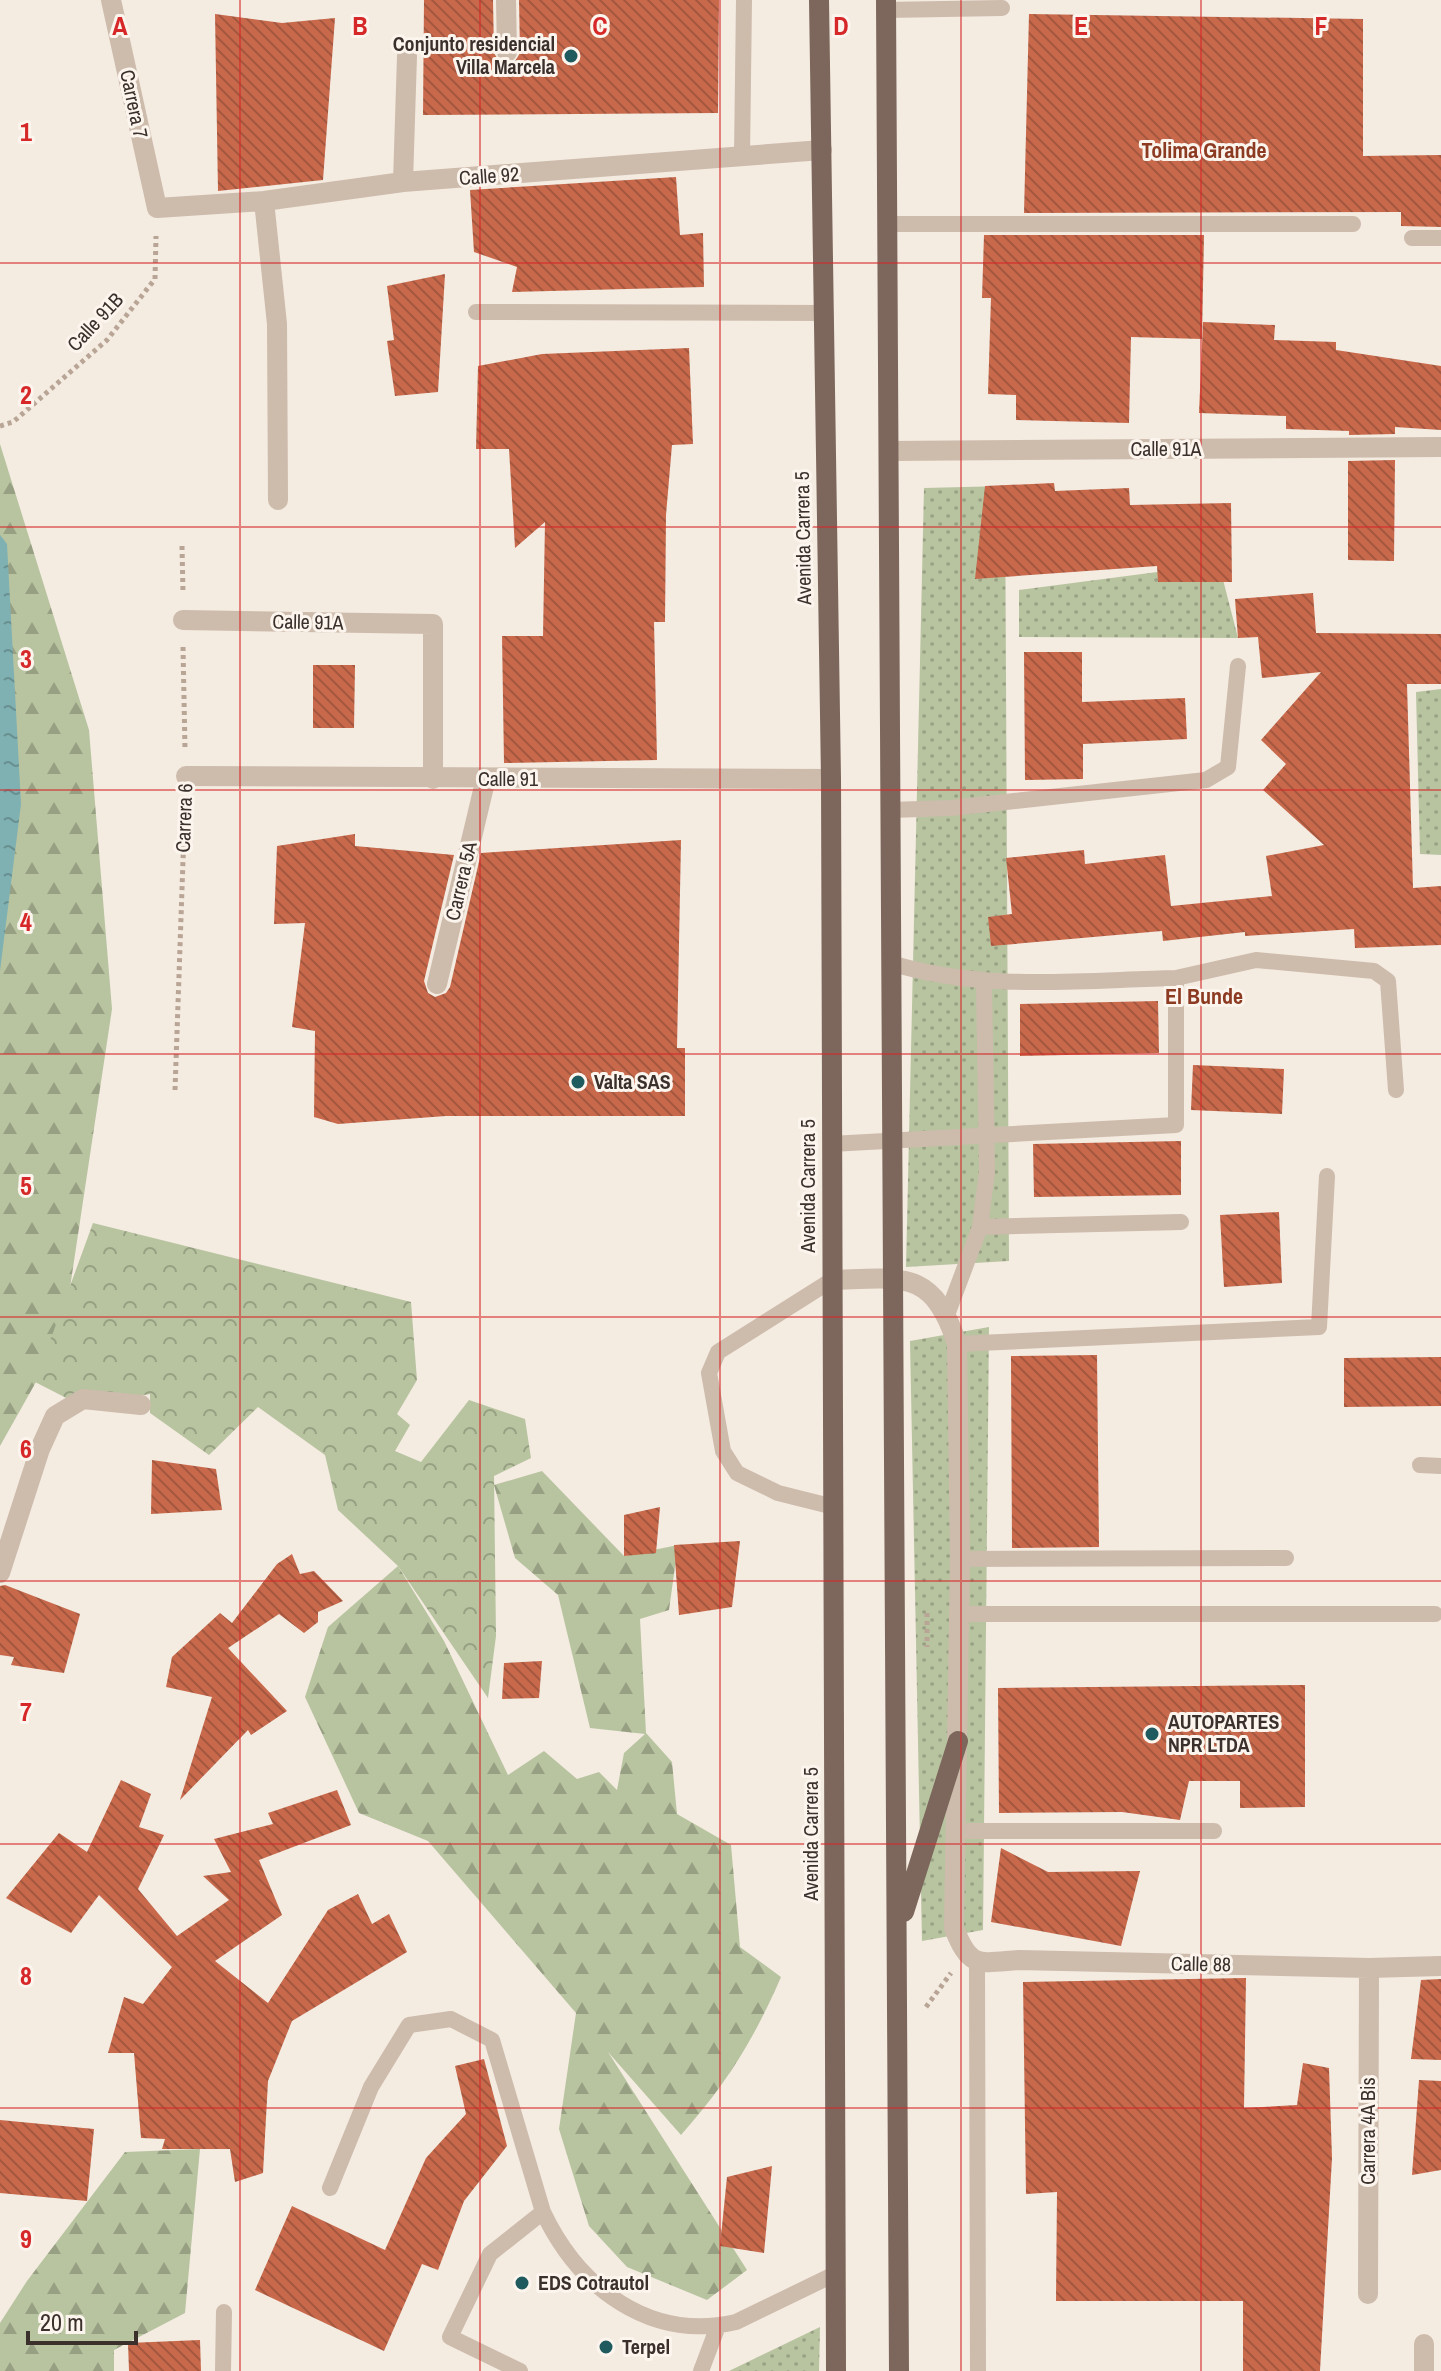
<svg xmlns="http://www.w3.org/2000/svg" width="1441" height="2371" viewBox="0 0 1441 2371" font-family="'Archivo Narrow',sans-serif">
  <style>
    .grass { fill: url(#grass-dots) }
    .forest { fill: url(#forest-firs) }
    .park { fill: url(#park-crowns) }
    .water { fill: url(#water-ripples) }
    .building { fill: url(#building-back-hatch) }
    .lines { fill: none; stroke-linecap: round; stroke-linejoin: round }
    .path { stroke: #b9a596; stroke-width: 5; stroke-dasharray: 4 4; stroke-linecap: butt }
    .service { stroke: #cdbbac; stroke-width: 16 }
    .minor { stroke: #cdbbac; stroke-width: 20 }
    .primary { stroke: #7d675c; stroke-width: 20 }
    .grid { fill: none; stroke: #d62828; stroke-width: 2; stroke-opacity: 0.55 }
    .poi-dot { fill: #1f5a5e; stroke: #fbf5ee; stroke-width: 3 }
    .labels { text-anchor: middle; stroke-width: 6; stroke-linejoin: round; paint-order: stroke }
    .poi-label { font-size: 20px; font-weight: bold; fill: #3b302b; stroke: #fbf5ee; text-anchor: start }
    .street-label { font-size: 20px; fill: #3b302b; stroke: #fbf5ee }
    .neighbourhood-label { font-size: 22px; font-weight: bold; fill: #8c3b22; stroke: #fbf5ee }
    .grid-label { font-size: 26px; text-anchor: middle; font-weight: bold; fill: #d62828; stroke: #fbf5ee; stroke-width: 6; stroke-linejoin: round; paint-order: stroke }
  </style>
  <defs>
    <pattern id="grass-dots" width="8" height="8" patternUnits="userSpaceOnUse" patternTransform="scale(2)"><rect width="8" height="8" fill="#b8c4a0"/><path d="M2 2h.1M6 6h.1" fill="none" stroke="#97a083" stroke-width="1.8" stroke-linecap="round"/></pattern>
    <pattern id="forest-firs" width="22" height="20" patternUnits="userSpaceOnUse" patternTransform="scale(2)"><rect width="22" height="20" fill="#b8c4a0"/><path d="M5 1l3.5 6h-7zM16 11l3.5 6h-7z" fill="#97a083"/></pattern>
    <pattern id="park-crowns" width="20" height="18" patternUnits="userSpaceOnUse" patternTransform="scale(2)"><rect width="20" height="18" fill="#b8c4a0"/><path d="M2 6a3 3 0 1 1 6 0M12 15a3 3 0 1 1 6 0" fill="none" stroke="#97a083"/></pattern>
    <pattern id="water-ripples" width="26" height="14" patternUnits="userSpaceOnUse" patternTransform="scale(2)"><rect width="26" height="14" fill="#7fb0b2"/><path d="M2 4q2-2 4 0t4 0M15 11q2-2 4 0t4 0" fill="none" stroke="#699091"/></pattern>
    <pattern id="building-back-hatch" width="6" height="6" patternUnits="userSpaceOnUse" patternTransform="scale(2)"><rect width="6" height="6" fill="#c8694b"/><path d="M-1 5l2 2M0 0l6 6M5-1l2 2" fill="none" stroke="#a4573f"/></pattern>
  </defs>
  <rect width="100%" height="100%" fill="#f4ebe1"/>
  <path class="grass" d="M 1005,486 L 1009,1261 L 906,1267 L 924,488 Z
    M 1219,564 L 1238,638 L 1019,637 L 1019,590 Z
    M 1441,689 L 1441,855 L 1420,854 L 1416,692 Z
    M 989,1327 L 983,1930 L 922,1941 L 910,1341 Z
    M 820,2327 L 819,2371 L 729,2371 Z"/>
  <path class="forest" d="M 0,444 L 89,730 L 112,1009 L 63,1334 L 0,1446 Z
    M 542,1471 L 624,1556 L 678,1545 L 669,1610 L 640,1619 L 646,1733 L 672,1762 L 677,1814 L 731,1845 L 740,1947 L 781,1977 C 753,2041 727,2083 681,2135 L 608,2052 L 747,2270 L 707,2300 L 627,2267 L 589,2226 L 559,2129 L 576,2013 L 428,1841 L 359,1813 L 305,1697 L 328,1627 L 398,1566 L 444,1641 L 508,1775 L 544,1751 L 577,1779 L 599,1772 L 617,1790 L 624,1753 L 645,1734 L 590,1728 L 558,1595 L 515,1558 L 494,1485 Z
    M 200,2149 L 185,2313 L 114,2350 L 114,2371 L 0,2371 L 0,2323 L 27,2281 L 125,2152 Z"/>
  <path class="park" d="M 93,1223 L 411,1302 L 417,1380 L 397,1414 L 410,1425 L 395,1451 L 421,1462 L 469,1400 L 525,1419 L 531,1458 L 494,1476 L 496,1636 L 488,1698 L 398,1566 L 338,1510 L 325,1455 L 258,1407 L 209,1455 L 150,1413 L 150,1394 L 82,1406 L 35,1382 Z"/>
  <path class="water" d="M 0,535 L 7,544 L 21,804 L 0,971 Z"/>
  <path class="building" d="M 424,0 L 493,0 L 494,53 L 500,63 L 506,65 L 514,63 L 520,53 L 519,0 L 719,0 L 718,113 L 423,115 Z
    M 215,14 L 282,23 L 335,18 L 323,180 L 218,191 Z
    M 1029,14 L 1363,19 L 1363,156 L 1441,155 L 1441,227 L 1401,226 L 1401,212 L 1024,213 Z
    M 676,177 L 680,235 L 703,233 L 704,287 L 512,292 L 517,267 L 474,252 L 470,190 Z
    M 984,235 L 1204,235 L 1202,339 L 1131,337 L 1129,423 L 1016,420 L 1016,395 L 988,394 L 991,298 L 982,298 Z
    M 445,274 L 438,392 L 395,396 L 387,341 L 394,340 L 387,286 Z
    M 1203,322 L 1275,325 L 1274,340 L 1336,342 L 1336,350 L 1441,366 L 1441,430 L 1395,427 L 1395,434 L 1349,435 L 1349,431 L 1286,429 L 1286,416 L 1199,413 Z
    M 689,348 L 693,444 L 672,445 L 666,515 L 665,622 L 654,622 L 657,760 L 504,763 L 502,636 L 543,636 L 545,522 L 515,548 L 509,449 L 476,449 L 478,366 L 542,354 Z
    M 1395,460 L 1394,561 L 1348,560 L 1348,461 Z
    M 1054,483 L 1055,491 L 1129,488 L 1130,505 L 1231,503 L 1232,582 L 1158,582 L 1157,566 L 975,579 L 985,486 Z
    M 1313,593 L 1316,633 L 1441,634 L 1441,684 L 1407,684 L 1413,888 L 1441,886 L 1441,945 L 1355,948 L 1354,929 L 1245,936 L 1245,932 L 1163,941 L 1162,931 L 991,946 L 988,917 L 1012,914 L 1006,858 L 1084,850 L 1085,864 L 1165,855 L 1171,906 L 1272,896 L 1266,856 L 1324,845 L 1263,790 L 1286,764 L 1261,740 L 1321,672 L 1262,678 L 1258,637 L 1238,638 L 1235,599 Z
    M 1024,652 L 1082,652 L 1082,702 L 1185,698 L 1187,739 L 1083,744 L 1083,779 L 1025,780 Z
    M 313,665 L 355,665 L 354,728 L 313,728 Z
    M 355,834 L 355,846 L 454,855 L 424,981 L 428,993 L 435,997 L 446,993 L 450,987 L 481,853 L 681,840 L 677,1048 L 685,1048 L 685,1116 L 446,1116 L 338,1124 L 314,1117 L 315,1031 L 292,1027 L 305,923 L 274,924 L 277,846 Z
    M 1158,1001 L 1159,1053 L 1020,1056 L 1020,1004 Z
    M 1193,1065 L 1284,1069 L 1282,1114 L 1191,1110 Z
    M 1181,1141 L 1181,1195 L 1034,1197 L 1033,1144 Z
    M 1279,1212 L 1282,1283 L 1224,1287 L 1220,1215 Z
    M 1097,1355 L 1099,1547 L 1012,1548 L 1011,1356 Z
    M 1441,1357 L 1441,1406 L 1344,1407 L 1344,1358 Z
    M 152,1460 L 216,1469 L 222,1510 L 151,1514 Z
    M 660,1507 L 656,1553 L 624,1556 L 624,1515 Z
    M 740,1541 L 732,1607 L 679,1615 L 674,1545 Z
    M 292,1554 L 300,1574 L 314,1571 L 343,1601 L 318,1612 L 318,1622 L 304,1633 L 279,1614 L 228,1648 L 287,1711 L 251,1735 L 248,1730 L 180,1800 L 212,1697 L 166,1687 L 172,1657 L 220,1613 L 232,1623 L 277,1564 Z
    M 5,1585 L 80,1614 L 64,1673 L 11,1665 L 14,1657 L 0,1655 L 0,1586 Z
    M 542,1661 L 539,1698 L 502,1699 L 504,1663 Z
    M 1305,1685 L 1305,1807 L 1240,1808 L 1240,1781 L 1189,1781 L 1180,1820 L 1122,1812 L 999,1813 L 998,1688 Z
    M 121,1780 L 151,1794 L 139,1827 L 164,1835 L 138,1889 L 177,1936 L 229,1900 L 203,1876 L 231,1872 L 214,1839 L 273,1824 L 268,1813 L 337,1790 L 351,1825 L 259,1860 L 282,1915 L 215,1961 L 268,2003 L 328,1910 L 358,1894 L 372,1924 L 389,1914 L 407,1952 L 292,2021 L 268,2081 L 263,2173 L 235,2182 L 230,2149 L 162,2149 L 165,2139 L 141,2138 L 134,2053 L 108,2053 L 124,1997 L 143,2004 L 172,1967 L 99,1895 L 71,1933 L 6,1898 L 59,1833 L 87,1852 Z
    M 1001,1848 L 1048,1872 L 1140,1871 L 1121,1946 L 991,1922 Z
    M 1246,1978 L 1244,2108 L 1297,2105 L 1303,2063 L 1329,2068 L 1332,2158 L 1320,2371 L 1243,2371 L 1243,2301 L 1056,2301 L 1057,2192 L 1026,2194 L 1023,1982 Z
    M 1441,1979 L 1441,2060 L 1411,2059 L 1421,1980 Z
    M 484,2059 L 507,2146 L 464,2201 L 438,2270 L 422,2264 L 384,2351 L 255,2290 L 292,2206 L 385,2250 L 426,2158 L 466,2114 L 455,2066 Z
    M 1419,2080 L 1441,2081 L 1441,2170 L 1412,2175 Z
    M 0,2120 L 94,2129 L 87,2201 L 0,2193 Z
    M 772,2166 L 764,2253 L 720,2246 L 727,2177 Z
    M 200,2340 L 201,2371 L 129,2371 L 128,2343 Z"/>
  <g class="lines">
    <path class="path" d="M 0,426 L 13,422 L 107,340 L 155,279 L 156,236
      M 182,546 L 183,593
      M 183,647 L 185,749
      M 175,1090 L 185,803
      M 927,1613 L 927,1647
      M 926,2007 L 951,1973"/>
    <path class="service" d="M 886,10 L 1002,8
      M 742,156 L 744,0
      M 889,224 L 1353,224
      M 1412,238 L 1441,238
      M 476,312 L 824,313
      M 890,810 L 951,808 L 1206,780 L 1228,767 L 1238,666
      M 1176,978 L 1256,960 L 1374,971 L 1388,981 L 1396,1090
      M 831,1144 L 1176,1125 L 1176,978 C 1081,980 983,992 891,963
      M 980,1227 L 1181,1222
      M 832,1280 L 718,1352 L 709,1373 L 723,1451 L 737,1473 L 778,1493 L 834,1507
      M 947,1315 L 980,1227 L 987,1171 L 984,983
      M 957,1344 L 1319,1327 L 1327,1176
      M 1420,1465 L 1441,1466
      M 960,1559 L 1286,1558
      M 959,1614 L 1435,1614
      M 956,1831 L 1214,1831
      M 977,1963 L 978,2371
      M 330,2188 L 371,2087 L 409,2025 L 451,2019 L 492,2040 L 543,2212 C 579,2288 650,2342 736,2322 L 835,2274
      M 223,2371 L 224,2312
      M 520,2371 L 450,2337 L 490,2254 L 543,2212
      M 701,2371 L 718,2326"/>
    <path class="minor" d="M 111,0 L 157,208 L 264,201 L 403,182 L 822,150
      M 506,0 L 507,52
      M 403,182 L 407,56
      M 264,201 L 277,324 L 278,500
      M 890,451 L 1441,447
      M 183,620 L 433,624 L 433,779
      M 186,776 L 831,779
      M 437,984 L 486,778
      M 832,1280 C 901,1278 933,1268 957,1344 L 960,1559 L 954,1928 C 970,1969 978,1963 1019,1960 L 1369,1968 L 1441,1966
      M 0,1573 L 40,1449 L 55,1416 L 83,1399 L 141,1405
      M 1368,2294 L 1369,1968
      M 1424,2344 L 1424,2371"/>
    <path class="primary" d="M 819,0 L 831,779 L 836,2371
      M 886,0 L 899,2371
      M 904,1912 L 958,1741"/>
  </g>
  <path class="grid" d="M 240,0 L 240,2371M 480,0 L 480,2371M 720,0 L 720,2371M 961,0 L 961,2371M 1201,0 L 1201,2371M 0,263 L 1441,263M 0,527 L 1441,527M 0,790 L 1441,790M 0,1054 L 1441,1054M 0,1317 L 1441,1317M 0,1581 L 1441,1581M 0,1844 L 1441,1844M 0,2108 L 1441,2108"/>
  <g class="poi-dot">
    <circle cx="571" cy="56" r="8"/>
    <circle cx="578" cy="1082" r="8"/>
    <circle cx="1152" cy="1734" r="8"/>
    <circle cx="522" cy="2283" r="8"/>
    <circle cx="606" cy="2347" r="8"/>
  </g>
  <g class="labels">
    <g class="poi-label">
      <text x="555" y="51" text-anchor="end">Conjunto residencial<tspan x="555" dy="23">Villa Marcela</tspan></text>
      <text x="594" y="1089">Valta SAS</text>
      <text x="1168" y="1729">AUTOPARTES<tspan x="1168" dy="23">NPR LTDA</tspan></text>
      <text x="538" y="2290">EDS Cotrautol</text>
      <text x="622" y="2354">Terpel</text>
    </g>
    <g class="street-label">
      <text transform="translate(134 104) rotate(78)" y="7">Carrera 7</text>
      <text transform="translate(489 176) rotate(-4)" y="7">Calle 92</text>
      <text transform="translate(95 322) rotate(-47)" y="7">Calle 91B</text>
      <text x="1166" y="456">Calle 91A</text>
      <text transform="translate(803 538) rotate(-91)" y="7">Avenida Carrera 5</text>
      <text transform="translate(308 622) rotate(1)" y="7">Calle 91A</text>
      <text x="508" y="786">Calle 91</text>
      <text transform="translate(184 818) rotate(-88)" y="7">Carrera 6</text>
      <text transform="translate(461 881) rotate(-77)" y="7">Carrera 5A</text>
      <text transform="translate(808 1186) rotate(-90)" y="7">Avenida Carrera 5</text>
      <text transform="translate(811 1834) rotate(-90)" y="7">Avenida Carrera 5</text>
      <text transform="translate(1201 1964) rotate(1)" y="7">Calle 88</text>
      <text transform="translate(1368 2131) rotate(-90)" y="7">Carrera 4A Bis</text>
    </g>
    <g class="neighbourhood-label">
      <text x="1204" y="158">Tolima Grande</text>
      <text x="1204" y="1004">El Bunde</text>
    </g>
  </g>
  <g class="grid-label">
    <text x="120" y="35">A</text>
    <text x="360" y="35">B</text>
    <text x="600" y="35">C</text>
    <text x="841" y="35">D</text>
    <text x="1081" y="35">E</text>
    <text x="1321" y="35">F</text>
    <text x="26" y="141">1</text>
    <text x="26" y="404">2</text>
    <text x="26" y="668">3</text>
    <text x="26" y="931">4</text>
    <text x="26" y="1195">5</text>
    <text x="26" y="1458">6</text>
    <text x="26" y="1721">7</text>
    <text x="26" y="1985">8</text>
    <text x="26" y="2248">9</text>
  </g>
  <path d="M28 2331v12h108v-12" fill="none" stroke="#3b302b" stroke-width="4"/>
  <text x="40" y="2331" font-size="24" fill="#3b302b" stroke="#fbf5ee" stroke-width="6" paint-order="stroke">20 m</text>
</svg>
